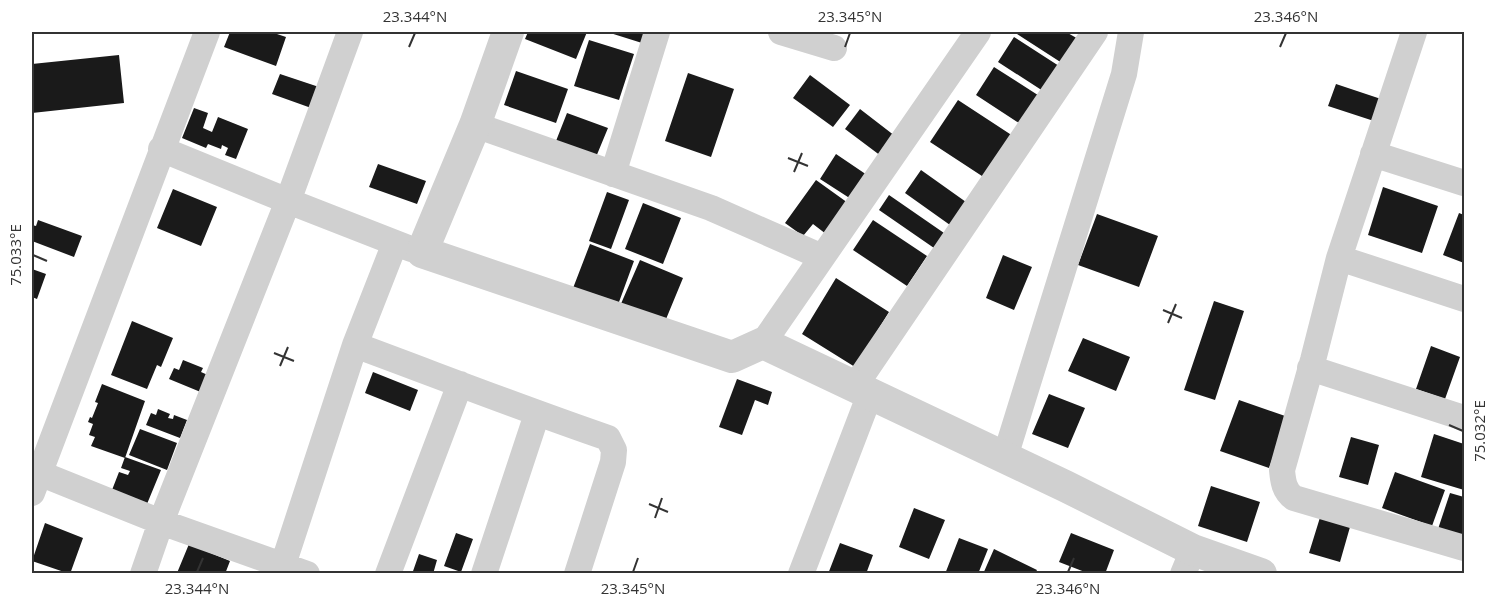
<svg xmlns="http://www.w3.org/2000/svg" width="1496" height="605" viewBox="0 0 1496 605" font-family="'Open Sans',sans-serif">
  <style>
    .building { fill: #1a1a1a }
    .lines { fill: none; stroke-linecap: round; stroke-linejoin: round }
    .minor { stroke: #d0d0d0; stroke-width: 26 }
    .tertiary { stroke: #d0d0d0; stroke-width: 32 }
    .ticks { fill: none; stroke: #333; stroke-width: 2 }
    .neatline { fill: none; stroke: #333; stroke-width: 2 }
    .ticks-label { font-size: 15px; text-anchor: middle; fill: #333 }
  </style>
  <rect width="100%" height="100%" fill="#fff"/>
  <path class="building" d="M 230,32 L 271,32 L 286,37 L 276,66 L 224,47 Z
    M 528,32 L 587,32 L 576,59 L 525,39 Z
    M 607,32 L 645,32 L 642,43 Z
    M 1019,32 L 1066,32 L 1080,40 L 1065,65 L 1017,34 Z
    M 1014,37 L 1059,66 L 1043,91 L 998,62 Z
    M 589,40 L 634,54 L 619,100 L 574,86 Z
    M 119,55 L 124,103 L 32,113 L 32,64 Z
    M 994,67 L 1044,99 L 1025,127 L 976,95 Z
    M 516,71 L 568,89 L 556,123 L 504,105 Z
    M 688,73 L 734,89 L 711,157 L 665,141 Z
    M 280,74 L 322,88 L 314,109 L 272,94 Z
    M 810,75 L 850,105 L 833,127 L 793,98 Z
    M 1336,84 L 1387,101 L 1380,123 L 1328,106 Z
    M 958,100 L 1013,136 L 985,178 L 930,142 Z
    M 194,108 L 208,113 L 203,128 L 212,132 L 218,117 L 248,129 L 236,159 L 225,155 L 228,148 L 222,145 L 221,149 L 208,144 L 206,148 L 182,138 Z
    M 860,109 L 895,136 L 881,156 L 845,129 Z
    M 567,113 L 608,128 L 596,157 L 556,141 Z
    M 836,154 L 867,175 L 851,199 L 820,179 Z
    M 378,164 L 426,181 L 417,204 L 369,187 Z
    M 921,170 L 966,202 L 950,225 L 905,193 Z
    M 816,180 L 848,203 L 826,234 L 813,224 L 803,236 L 785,223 Z
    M 1383,187 L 1438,206 L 1422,253 L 1368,235 Z
    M 173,189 L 217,207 L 201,246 L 157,228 Z
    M 607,192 L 629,200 L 611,249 L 589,241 Z
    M 889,195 L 944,233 L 934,248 L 879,210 Z
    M 643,203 L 681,218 L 663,264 L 625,249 Z
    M 1459,213 L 1464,215 L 1464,263 L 1443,255 Z
    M 1097,214 L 1158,236 L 1139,287 L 1078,265 Z
    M 38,220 L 82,236 L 74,257 L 32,241 L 32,225 L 36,226 Z
    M 873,220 L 927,256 L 907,286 L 853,250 Z
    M 590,244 L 634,261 L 615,313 L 570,296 Z
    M 1003,255 L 1032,267 L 1014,310 L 986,298 Z
    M 640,260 L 683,278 L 664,324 L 620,306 Z
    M 32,269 L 46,274 L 37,299 L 32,297 Z
    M 836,278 L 889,312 L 855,367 L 802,334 Z
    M 1214,301 L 1244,311 L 1215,400 L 1184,390 Z
    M 132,321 L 173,338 L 161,367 L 157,365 L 147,389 L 111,375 Z
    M 1083,338 L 1130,357 L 1116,391 L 1068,371 Z
    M 1431,346 L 1460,357 L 1445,399 L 1416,389 Z
    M 183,360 L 203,368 L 201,372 L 210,376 L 203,393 L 169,379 L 174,368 L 179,370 Z
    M 373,372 L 418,390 L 410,411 L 365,393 Z
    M 737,379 L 772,392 L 768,405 L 755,400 L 742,435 L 719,427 Z
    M 102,384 L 145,401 L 125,458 L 91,446 L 95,437 L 89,435 L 93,424 L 88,422 L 90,417 L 92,418 L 98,403 L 95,402 Z
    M 1049,394 L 1085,408 L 1068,448 L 1032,434 Z
    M 1239,400 L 1288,417 L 1269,468 L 1220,451 Z
    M 158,409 L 170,414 L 168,418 L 173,419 L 174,415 L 187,420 L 180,438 L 146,425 L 151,413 L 156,415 Z
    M 140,429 L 177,443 L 167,470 L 129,455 Z
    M 1434,434 L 1464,444 L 1464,490 L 1421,477 Z
    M 1351,437 L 1379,445 L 1368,485 L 1339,477 Z
    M 125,457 L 161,470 L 147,504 L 112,490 L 119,472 L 128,475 L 130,471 L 121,468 Z
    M 1395,472 L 1445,490 L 1432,526 L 1382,508 Z
    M 1211,486 L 1260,502 L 1247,542 L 1198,526 Z
    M 1450,493 L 1464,497 L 1464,538 L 1438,529 Z
    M 914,508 L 945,520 L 929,559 L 899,547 Z
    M 1322,511 L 1352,520 L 1340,562 L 1309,553 Z
    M 45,523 L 83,538 L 70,574 L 32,561 Z
    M 456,533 L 473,539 L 461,572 L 444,566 Z
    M 1071,533 L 1114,550 L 1105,574 L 1090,574 L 1059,562 Z
    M 959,538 L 988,549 L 978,574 L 945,574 Z
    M 840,543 L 873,555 L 866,574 L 828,574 Z
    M 189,544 L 230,561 L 225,574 L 177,573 Z
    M 994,549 L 1037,570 L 1035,574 L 983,574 Z
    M 419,554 L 437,560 L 433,574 L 412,574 Z"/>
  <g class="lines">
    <path class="minor" d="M 781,32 L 834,48
      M 1414,32 L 1339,258 L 1313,360 L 1282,470 C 1283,481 1284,491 1294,498 L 1464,548
      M 475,125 L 711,208 L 822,257
      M 161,149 L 288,201 L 411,249
      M 1373,154 L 1464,183
      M 613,174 L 657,32
      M 1339,258 L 1464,299
      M 763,343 L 978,32
      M 355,345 C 439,376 523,409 608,438 L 614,450 L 613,462 L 577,574
      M 1310,368 L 1464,418
      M 855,386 L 1095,32
      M 1005,457 L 1124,74 L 1131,32
      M 39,473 L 161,522 L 307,574
      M 32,493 L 207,32
      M 143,574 L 161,522 L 288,201 L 350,32
      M 280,574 L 355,345 L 395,243
      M 388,574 L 460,384
      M 484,574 L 537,414
      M 801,574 L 870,394
      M 1183,574 L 1193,550"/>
    <path class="tertiary" d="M 508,32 L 475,125 L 422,252 L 732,357 L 763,343 L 1065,486 L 1193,550 L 1261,574"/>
  </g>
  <path class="ticks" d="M 409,47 L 415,33M 845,47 L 850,33M 1280,47 L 1286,33M 788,158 L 808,166M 794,172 L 802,153M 33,255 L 47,261M 1163,310 L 1182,318M 1168,323 L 1176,304M 274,353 L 294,361M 280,366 L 288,347M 1449,425 L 1463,431M 649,504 L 668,512M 655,518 L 662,498M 197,572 L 203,558M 633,572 L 638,558M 1068,572 L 1074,558"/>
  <rect width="1496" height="605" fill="none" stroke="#ffffff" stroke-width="66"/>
  <rect x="33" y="33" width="1430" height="539" class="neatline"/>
  <g class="ticks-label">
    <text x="415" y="22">23.344°N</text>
    <text x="850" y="22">23.345°N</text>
    <text x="1286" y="22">23.346°N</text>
    <text transform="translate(16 255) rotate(-90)" y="5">75.033°E</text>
    <text transform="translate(1480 431) rotate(-90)" y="5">75.032°E</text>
    <text x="197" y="594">23.344°N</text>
    <text x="633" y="594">23.345°N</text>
    <text x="1068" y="594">23.346°N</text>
  </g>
</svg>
